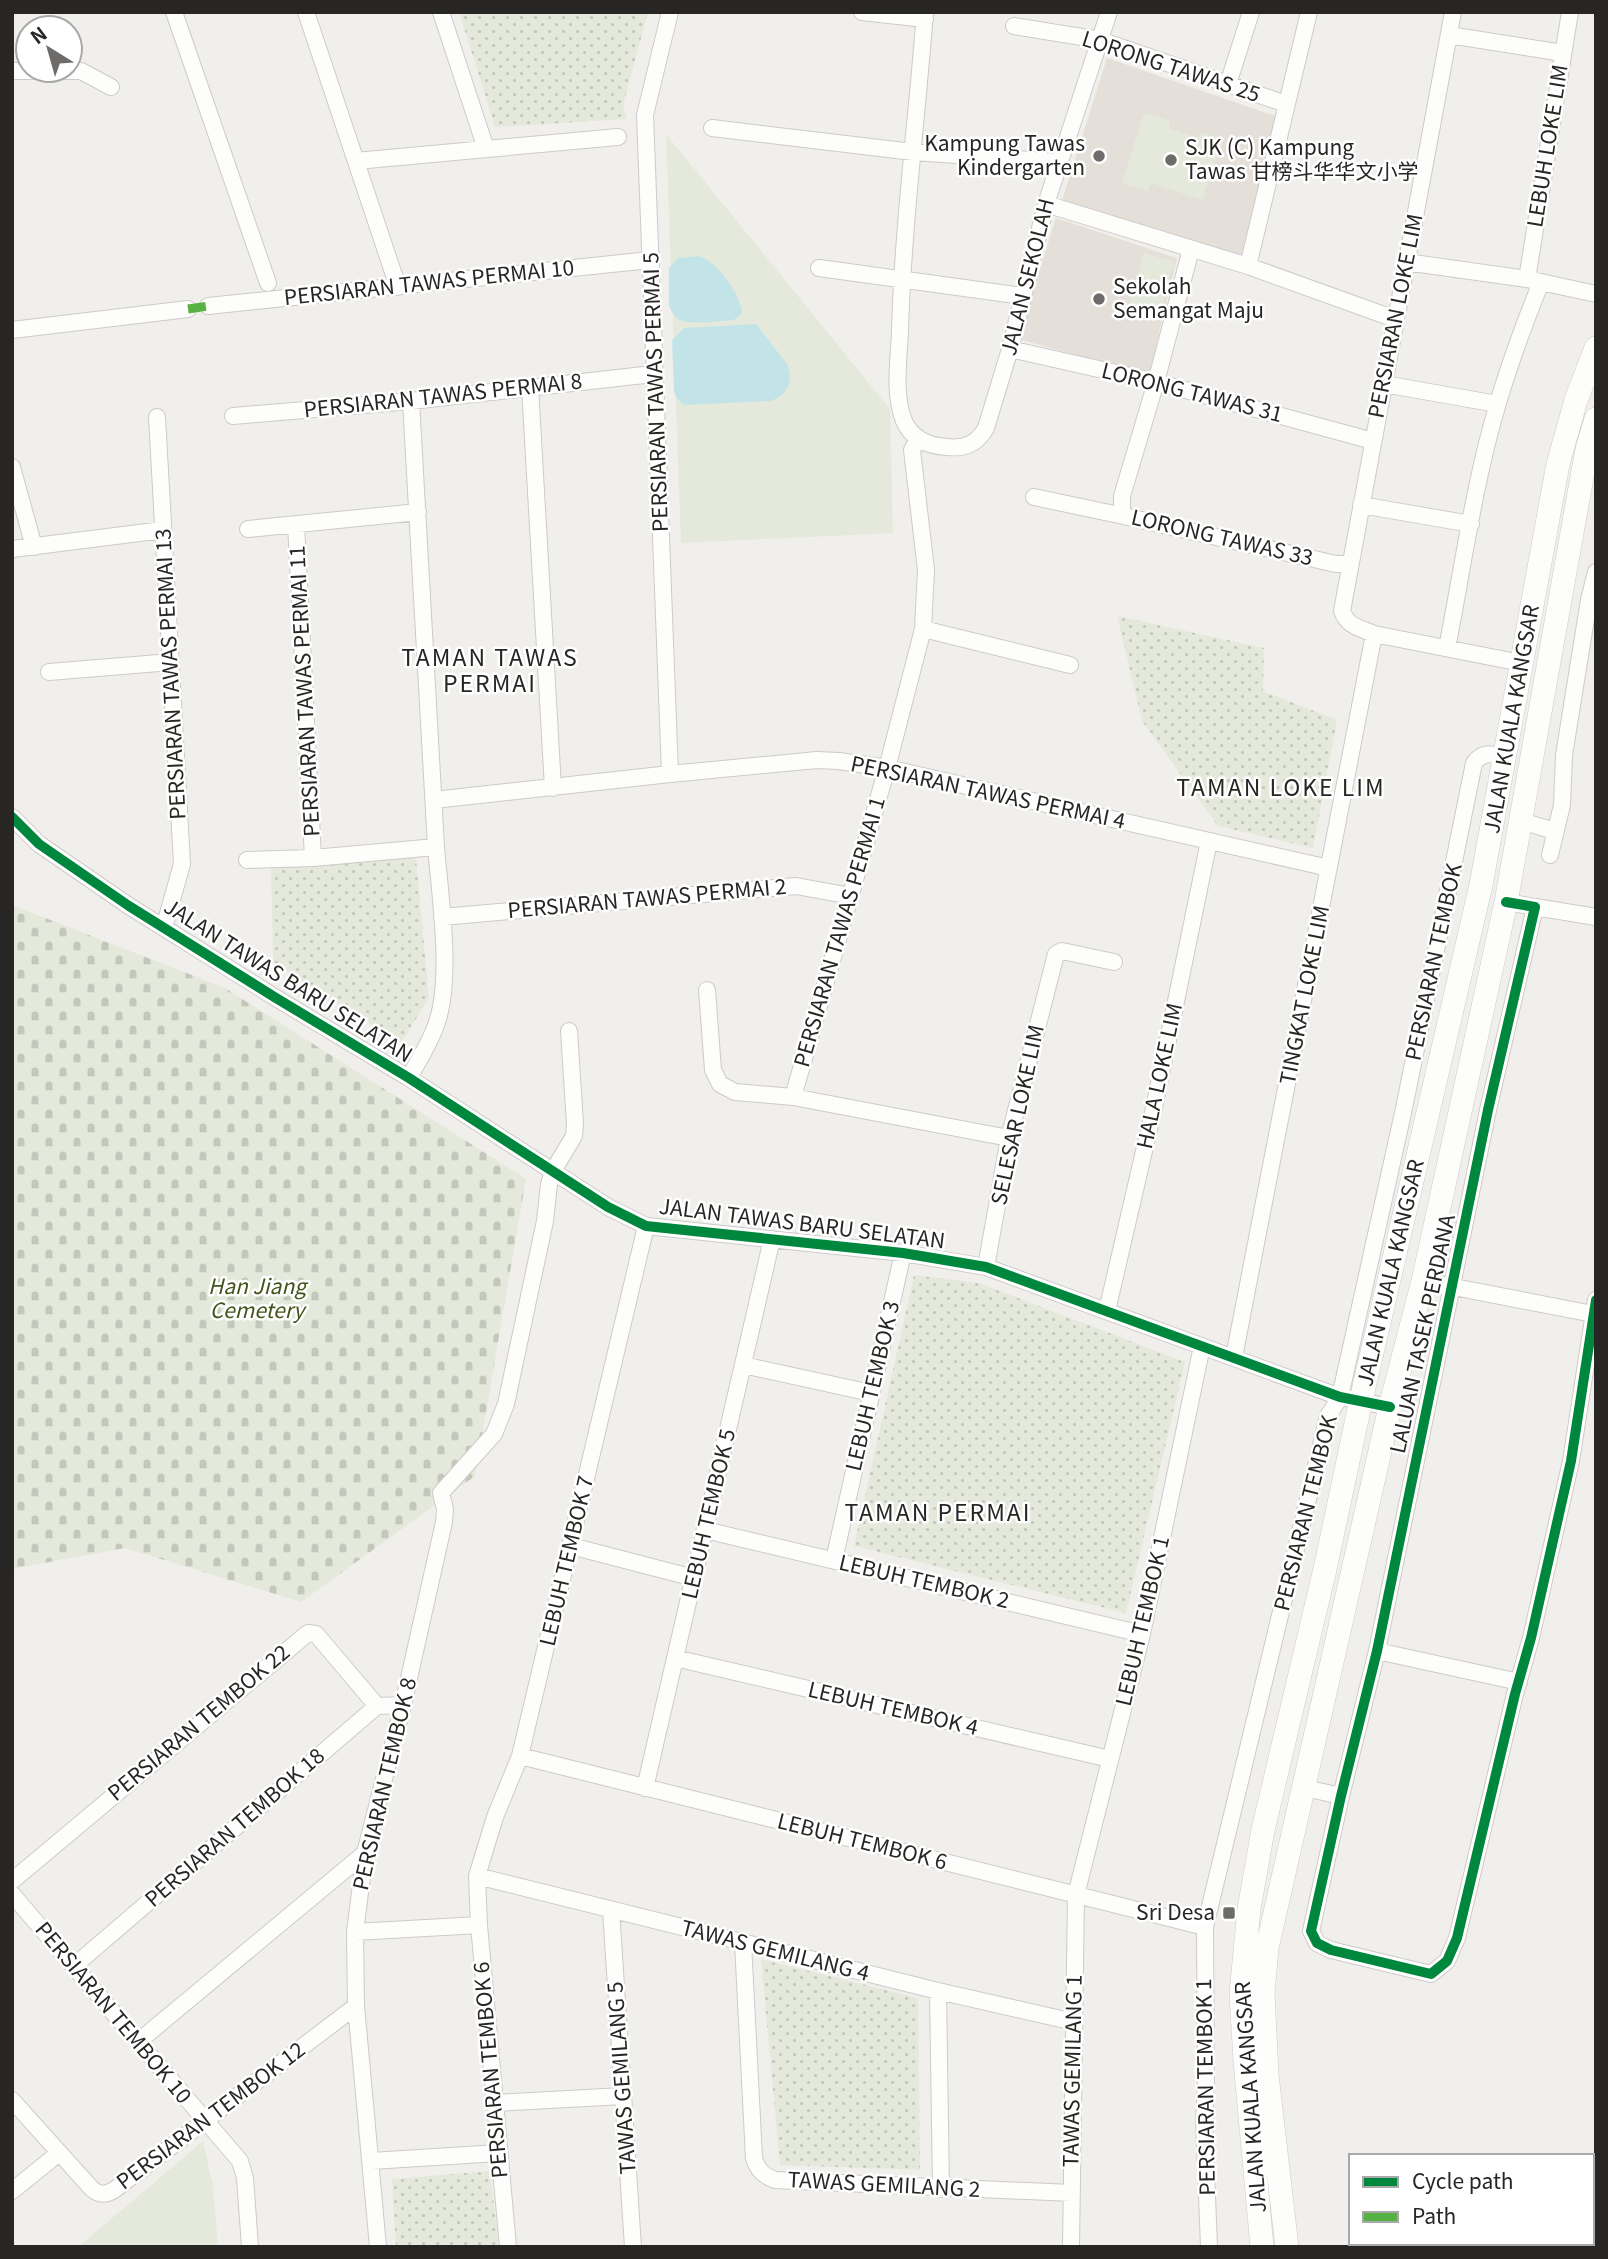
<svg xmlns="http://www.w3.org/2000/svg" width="1608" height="2259" viewBox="0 0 1608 2259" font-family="Georgia,'Noto Sans SC',serif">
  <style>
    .built { fill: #e4dfd8 }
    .green { fill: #e5e9db }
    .cemetery { fill: url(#cemetery-stones) }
    .park { fill: url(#park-dots) }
    .water { fill: #c2e4e8 }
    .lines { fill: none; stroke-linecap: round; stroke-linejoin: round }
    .minor-casing { stroke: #cdcbc9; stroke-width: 18 }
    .highway-casing { stroke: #cdcbc9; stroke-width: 24 }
    .minor { stroke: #fdfdfc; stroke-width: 16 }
    .highway { stroke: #fdfdfc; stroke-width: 23 }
    .quiet { stroke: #56b245; stroke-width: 9; stroke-dasharray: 18 9; stroke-linecap: butt }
    .cycleway-casing { stroke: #fff; stroke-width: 15 }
    .cycleway { stroke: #00873e; stroke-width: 10 }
    .poi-dot { fill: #6e6c6b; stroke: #fff; stroke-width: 2.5 }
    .labels { text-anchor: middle; stroke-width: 5; stroke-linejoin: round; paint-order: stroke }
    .street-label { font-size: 21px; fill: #272625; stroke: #fff }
    .poi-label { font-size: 21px; fill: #272625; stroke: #fff; text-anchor: end }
    .park-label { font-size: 21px; font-style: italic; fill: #45541c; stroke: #fff }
    .neighbourhood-label { font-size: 23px; letter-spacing: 2px; fill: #272625; stroke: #fff }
  </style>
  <defs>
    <pattern id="cemetery-stones" width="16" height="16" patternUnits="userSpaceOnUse" patternTransform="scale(1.75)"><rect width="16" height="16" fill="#e5e9db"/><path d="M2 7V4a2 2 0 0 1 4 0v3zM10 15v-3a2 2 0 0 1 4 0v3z" fill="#c4c8bc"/></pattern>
    <pattern id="park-dots" width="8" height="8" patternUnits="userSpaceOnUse" patternTransform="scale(1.75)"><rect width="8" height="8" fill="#e5e9db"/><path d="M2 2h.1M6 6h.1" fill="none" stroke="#c4c8bc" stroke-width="1.8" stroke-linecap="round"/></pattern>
  </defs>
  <rect width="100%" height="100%" fill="#f1efec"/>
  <path class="built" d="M 1107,58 L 1278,117 L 1243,261 L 1061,204 Z
    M 1056,218 L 1177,258 L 1149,375 L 1018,339 Z"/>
  <path class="green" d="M 1144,113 L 1170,121 L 1169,128 L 1198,138 L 1201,132 L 1223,140 L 1202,200 L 1151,183 L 1148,191 L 1122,183 Z
    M 666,134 L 890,409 L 893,533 L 681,543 Z
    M 1144,253 L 1174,262 L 1160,313 L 1129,305 Z
    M 203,2141 L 213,2186 L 218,2247 L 78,2247 Z"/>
  <path class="cemetery" d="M 12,905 L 225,988 L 526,1179 L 475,1476 L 301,1602 L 125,1548 L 12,1569 Z"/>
  <path class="park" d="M 459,12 L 648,12 L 623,105 L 627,119 L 495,127 Z
    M 1117,616 L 1264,648 L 1263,691 L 1337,720 L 1313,848 L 1218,826 L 1142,721 Z
    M 416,858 L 429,998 L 401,1043 L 273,963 L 271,864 Z
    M 914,1275 L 979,1283 L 1185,1362 L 1126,1613 L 854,1546 Z
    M 761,1959 L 918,1998 L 920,2170 L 780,2165 Z
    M 490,2171 L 499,2247 L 396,2247 L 392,2179 Z"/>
  <path class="water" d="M 699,256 C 717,261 741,295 742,313 L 734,320 C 721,321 692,325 680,320 C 674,317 672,312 669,306 L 669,268 L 678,258 Z
    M 756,324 L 787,364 C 794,380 788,395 771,401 L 684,405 L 676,397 L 674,391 L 672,340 L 684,328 Z"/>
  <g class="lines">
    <g class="minor-casing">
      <path id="minor" d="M 174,12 L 268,283
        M 306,12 L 398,287
        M 441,12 L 486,149
        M 862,12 L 925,19
        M 925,12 C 917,118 903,224 900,331 C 899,360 893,393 904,421 C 912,439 928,446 947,447 C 965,449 977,444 986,428 L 1010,349 L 1046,204 L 1109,12
        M 1453,12 L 1342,611 C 1347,626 1360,628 1374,634 L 1521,663
        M 1014,26 L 1100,40 L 1286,104
        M 1449,35 L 1563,53
        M 12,71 L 81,71 L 111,87
        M 1228,84 L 1251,12
        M 712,128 L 913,152 L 1060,162
        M 356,161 L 618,137
        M 1046,204 L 1248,266 L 1395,319
        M 1191,249 L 1156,382 L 1122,496 L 1122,507 L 1119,515 L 1336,564 L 1349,564
        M 1406,262 L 1527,279 L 1596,294
        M 1248,266 L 1309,12
        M 819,268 L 1023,296
        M 1527,279 L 1570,12
        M 208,306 L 650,260
        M 12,330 L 188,309
        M 1010,349 L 1156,382 L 1373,441
        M 1384,384 L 1497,404
        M 530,387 L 553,788
        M 233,416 L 411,401 L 653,374
        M 157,417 L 182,864 L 164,928
        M 12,467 L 34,547
        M 1034,497 L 1119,515
        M 1361,505 L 1471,524
        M 296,524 L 313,858
        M 248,529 L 418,512
        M 12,549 L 163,530
        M 923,629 L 1070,665
        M 1447,648 C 1463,567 1474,483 1498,403 C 1510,362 1525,322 1541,282
        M 49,672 L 171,662
        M 670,774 L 645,115 L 670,12
        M 434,800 L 670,774 L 817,760 L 839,761 L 887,768 L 1329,868
        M 12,817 L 39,844 L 129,906 L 276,998 L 409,1078 L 608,1207 L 646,1226 L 903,1253 L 986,1267 L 1340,1397 L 1390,1407
        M 1521,821 L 1555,831
        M 1550,855 L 1562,805 L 1564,755 L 1589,600 L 1596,572
        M 247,860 L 313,858 L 436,847
        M 1506,902 L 1535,907 L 1488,1110 L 1377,1651 L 1341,1796 L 1311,1931 L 1317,1943 L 1331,1950 L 1431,1974 L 1447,1961 L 1457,1938 L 1515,1694 L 1531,1638 L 1571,1461 L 1596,1300
        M 1535,907 L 1596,917
        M 442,917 L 796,886 L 851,896
        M 707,990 L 713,1070 L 720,1084 L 735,1092 L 793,1097 L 1009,1138
        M 409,1078 C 418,1061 430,1043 436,1025 C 453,980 440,896 436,847 L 411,401
        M 793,1097 L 887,768 L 923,629 L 926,570 L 912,450 L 918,439
        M 986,1267 L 1009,1138 L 1056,954 L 1062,951 L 1114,962
        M 1423,1281 L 1593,1314
        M 1107,1311 L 1154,1108 L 1209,841
        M 1234,1357 L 1374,634
        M 743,1365 L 871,1393
        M 705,1530 L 1142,1634
        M 571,1546 L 694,1578
        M 834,1560 L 903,1253
        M 1377,1651 L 1519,1682
        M 675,1658 L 1110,1759
        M 520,1756 L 1205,1927
        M 645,1788 L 772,1239
        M 1305,1788 L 1341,1796
        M 477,1876 L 938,1991 L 1074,2022
        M 12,1881 L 308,1633 L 316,1634 L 377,1706
        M 12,1894 L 240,2161 L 245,2178 L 250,2247
        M 611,1910 L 633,2247
        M 355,1932 L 479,1925
        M 743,1943 L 754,2158 C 757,2170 764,2176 775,2180 L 1072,2193
        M 74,1966 L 377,1706 L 403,1705
        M 938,1991 L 941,2189
        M 139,2041 L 365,1853
        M 12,2100 L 92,2189 C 99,2195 106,2195 114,2190 L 356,2006
        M 495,2103 L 623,2096
        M 371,2161 L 498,2153
        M 12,2191 L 59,2153
        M 378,2247 L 356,2006 L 355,1932 L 365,1853 L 403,1705 L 444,1522 L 445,1509 L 441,1493 L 494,1434 L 506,1404 L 545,1221 L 549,1184 L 553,1171 L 574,1136 L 575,1124 L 569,1031
        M 508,2247 L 479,1925 L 477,1876 L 495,1817 L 520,1756 L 646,1226
        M 1071,2247 L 1076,1895 L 1142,1634 L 1202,1346
        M 1209,2247 L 1204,2121 L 1206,2083 L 1205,1927 L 1328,1416 L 1340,1397 L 1403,1113 L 1474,763 C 1483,751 1492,754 1505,757"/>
    </g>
    <g class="highway-casing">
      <path id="highway" d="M 1262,2247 L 1245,2061 L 1241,1994 L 1249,1909 L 1263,1830 L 1325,1569 L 1361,1400 L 1481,885 L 1558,464 L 1576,400 L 1596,348
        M 1287,2247 L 1267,2075 L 1263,1993 L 1267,1948 L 1390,1407 L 1423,1281 L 1506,902 L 1587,449 L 1596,419"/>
    </g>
    <use href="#minor" class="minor"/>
    <use href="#highway" class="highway"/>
    <path class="quiet" d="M 188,309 L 208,306"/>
    <g class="cycleway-casing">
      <path id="cycleway" d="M 12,817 L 39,844 L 129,906 L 276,998 L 409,1078 L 608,1207 L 646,1226 L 903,1253 L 986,1267 L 1340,1397 L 1390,1407
        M 1506,902 L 1535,907 L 1488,1110 L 1377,1651 L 1341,1796 L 1311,1931 L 1317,1943 L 1331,1950 L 1431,1974 L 1447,1961 L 1457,1938 L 1515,1694 L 1531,1638 L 1571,1461 L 1596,1300"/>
    </g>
    <use href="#cycleway" class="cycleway"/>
  </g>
  <g class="poi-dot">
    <circle cx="1099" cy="156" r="7"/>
    <circle cx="1171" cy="160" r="7"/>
    <circle cx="1099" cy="299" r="7"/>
    <rect x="1222" y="1906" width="14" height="14" rx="3.5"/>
  </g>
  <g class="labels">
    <g class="street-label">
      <text transform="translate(1171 67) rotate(18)" y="7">LORONG TAWAS 25</text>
      <text transform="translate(1548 146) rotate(-81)" y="7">LEBUH LOKE LIM</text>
      <text transform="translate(1028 277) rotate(-76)" y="7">JALAN SEKOLAH</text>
      <text transform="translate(429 283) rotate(-6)" y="7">PERSIARAN TAWAS PERMAI 10</text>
      <text transform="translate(1396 316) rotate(-79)" y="7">PERSIARAN LOKE LIM</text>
      <text transform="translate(656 392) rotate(-92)" y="7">PERSIARAN TAWAS PERMAI 5</text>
      <text transform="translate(1192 393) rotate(14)" y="7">LORONG TAWAS 31</text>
      <text transform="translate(443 396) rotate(-6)" y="7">PERSIARAN TAWAS PERMAI 8</text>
      <text transform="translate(1222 538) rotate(13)" y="7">LORONG TAWAS 33</text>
      <text transform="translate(171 674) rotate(-93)" y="7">PERSIARAN TAWAS PERMAI 13</text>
      <text transform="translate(305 691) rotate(-93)" y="7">PERSIARAN TAWAS PERMAI 11</text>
      <text transform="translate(1512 719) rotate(-80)" y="7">JALAN KUALA KANGSAR</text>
      <text transform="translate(988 793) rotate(12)" y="7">PERSIARAN TAWAS PERMAI 4</text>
      <text transform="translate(647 899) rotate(-5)" y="7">PERSIARAN TAWAS PERMAI 2</text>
      <text transform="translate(840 932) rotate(-74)" y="7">PERSIARAN TAWAS PERMAI 1</text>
      <text transform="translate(1434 962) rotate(-78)" y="7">PERSIARAN TEMBOK</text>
      <text transform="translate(288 981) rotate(32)" y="7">JALAN TAWAS BARU SELATAN</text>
      <text transform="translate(1305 995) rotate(-79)" y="7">TINGKAT LOKE LIM</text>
      <text transform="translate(1160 1076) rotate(-78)" y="7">HALA LOKE LIM</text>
      <text transform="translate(1018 1115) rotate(-78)" y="7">SELESAR LOKE LIM</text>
      <text transform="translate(802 1224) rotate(7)" y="7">JALAN TAWAS BARU SELATAN</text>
      <text transform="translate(1391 1273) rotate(-77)" y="7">JALAN KUALA KANGSAR</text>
      <text transform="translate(1423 1334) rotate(-78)" y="7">LALUAN TASEK PERDANA</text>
      <text transform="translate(873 1386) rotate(-77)" y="7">LEBUH TEMBOK 3</text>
      <text transform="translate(1306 1513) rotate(-76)" y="7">PERSIARAN TEMBOK</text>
      <text transform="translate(709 1514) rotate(-77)" y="7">LEBUH TEMBOK 5</text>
      <text transform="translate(567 1561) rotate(-77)" y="7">LEBUH TEMBOK 7</text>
      <text transform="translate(924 1582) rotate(13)" y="7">LEBUH TEMBOK 2</text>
      <text transform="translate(1143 1621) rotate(-77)" y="7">LEBUH TEMBOK 1</text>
      <text transform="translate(893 1709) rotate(13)" y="7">LEBUH TEMBOK 4</text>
      <text transform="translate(199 1723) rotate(-40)" y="7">PERSIARAN TEMBOK 22</text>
      <text transform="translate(385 1784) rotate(-77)" y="7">PERSIARAN TEMBOK 8</text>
      <text transform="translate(235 1828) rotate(-41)" y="7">PERSIARAN TEMBOK 18</text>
      <text transform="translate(862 1842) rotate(14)" y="7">LEBUH TEMBOK 6</text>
      <text transform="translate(775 1951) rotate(14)" y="7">TAWAS GEMILANG 4</text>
      <text transform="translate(113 2013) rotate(50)" y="7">PERSIARAN TEMBOK 10</text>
      <text transform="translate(491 2070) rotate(-95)" y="7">PERSIARAN TEMBOK 6</text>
      <text transform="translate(1073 2071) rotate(-89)" y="7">TAWAS GEMILANG 1</text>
      <text transform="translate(622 2078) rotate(-94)" y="7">TAWAS GEMILANG 5</text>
      <text transform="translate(1206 2087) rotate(-91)" y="7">PERSIARAN TEMBOK 1</text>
      <text transform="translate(1251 2097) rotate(-94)" y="7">JALAN KUALA KANGSAR</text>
      <text transform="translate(211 2116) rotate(-37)" y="7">PERSIARAN TEMBOK 12</text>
      <text transform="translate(884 2185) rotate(3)" y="7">TAWAS GEMILANG 2</text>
    </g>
    <g class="poi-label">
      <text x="1085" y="151">Kampung Tawas<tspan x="1085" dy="24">Kindergarten</tspan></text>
      <text x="1185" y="155" text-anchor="start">SJK (C) Kampung<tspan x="1185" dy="24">Tawas 甘榜斗华华文小学</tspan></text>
      <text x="1113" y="294" text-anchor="start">Sekolah<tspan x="1113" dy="24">Semangat Maju</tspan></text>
      <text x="1215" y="1920">Sri Desa</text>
    </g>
    <g class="park-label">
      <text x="257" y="1294">Han Jiang<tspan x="257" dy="24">Cemetery</tspan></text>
    </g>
    <g class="neighbourhood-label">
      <text x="490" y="666">TAMAN TAWAS<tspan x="490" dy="26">PERMAI</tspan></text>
      <text x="1281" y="796">TAMAN LOKE LIM</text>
      <text x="938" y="1521">TAMAN PERMAI</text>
    </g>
  </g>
  <rect width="1608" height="2259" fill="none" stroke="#272625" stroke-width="28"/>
  <rect x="1349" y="2154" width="245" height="91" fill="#ffffff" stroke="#a9a8a8" stroke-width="2"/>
  <rect x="1363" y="2177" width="35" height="10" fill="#00873e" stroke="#a9a8a8" stroke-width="2"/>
  <text x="1412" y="2189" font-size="21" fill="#272625">Cycle path</text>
  <rect x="1363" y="2212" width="35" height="10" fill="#56b245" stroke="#a9a8a8" stroke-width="2"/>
  <text x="1412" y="2224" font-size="21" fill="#272625">Path</text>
  <g transform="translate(49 49) rotate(323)"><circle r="33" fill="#ffffff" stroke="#a9a8a8" stroke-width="2"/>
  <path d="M0-5L12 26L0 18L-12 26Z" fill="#6e6c6b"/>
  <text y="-10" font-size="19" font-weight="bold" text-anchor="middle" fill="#272625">N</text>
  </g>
</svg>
